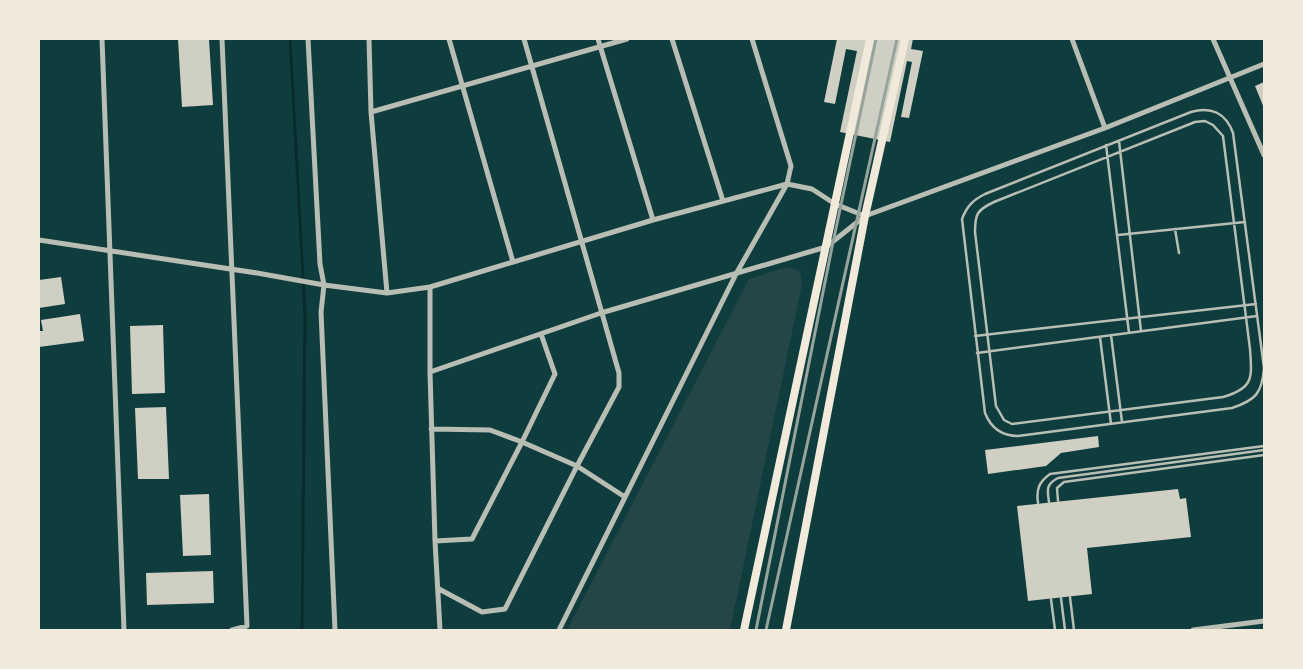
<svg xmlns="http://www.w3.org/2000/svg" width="1303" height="669" viewBox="0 0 1303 669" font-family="'Exo 2',sans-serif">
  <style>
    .green { fill: #244646 }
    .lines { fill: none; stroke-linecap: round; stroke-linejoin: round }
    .stream { stroke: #0a2a2b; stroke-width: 3 }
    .building { fill: #cfcfc3 }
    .service { stroke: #b8beb3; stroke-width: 2.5 }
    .minor { stroke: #b8beb3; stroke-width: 5 }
    .primary { stroke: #f1e9da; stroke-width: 8 }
    .rail { stroke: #97a49c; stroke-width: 3 }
  </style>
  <rect width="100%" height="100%" fill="#0f3d3e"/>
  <path class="green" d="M 787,267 L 800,271 L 802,284 L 730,630 L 567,630 L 749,279 Z"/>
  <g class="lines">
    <path class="stream" d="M 290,39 L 305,313 L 302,630"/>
  </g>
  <path class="building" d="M 178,39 L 209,39 L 213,105 L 182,107 Z
    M 837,39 L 913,39 L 911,49 L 923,51 L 909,118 L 901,117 L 912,62 L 907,61 L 890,142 L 840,132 L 857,51 L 846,49 L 835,104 L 824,102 Z
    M 1264,82 L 1264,108 L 1255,86 Z
    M 61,277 L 65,304 L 39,308 L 39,280 Z
    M 80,314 L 84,341 L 39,347 L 39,331 L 43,331 L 41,320 Z
    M 163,325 L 165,393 L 132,394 L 130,326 Z
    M 166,407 L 169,479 L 138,479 L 135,408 Z
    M 1098,436 L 1099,447 L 1061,453 L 1046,466 L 988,474 L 985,450 Z
    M 1178,489 L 1180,499 L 1186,498 L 1191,537 L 1087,548 L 1092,594 L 1028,601 L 1017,506 Z
    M 209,494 L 211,555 L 183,556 L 180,495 Z
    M 213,571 L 214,603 L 147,605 L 146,573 Z"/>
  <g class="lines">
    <path class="service" d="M 1205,121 L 1213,125 L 1223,136 L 1250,349 C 1252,378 1254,388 1223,397 L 1012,424 L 1004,420 L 996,406 L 975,232 C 975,214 977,210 994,202 L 1195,122 Z
      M 1119,141 L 1141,331
      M 1106,145 L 1129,333
      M 1175,229 L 1179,253
      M 1118,235 L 1245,222
      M 1111,335 L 1122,422
      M 975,336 L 1256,304
      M 1100,337 L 1111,424
      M 977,353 L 1257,316
      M 1264,368 L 1233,133 C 1226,113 1211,106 1191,112 L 985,194 C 973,200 967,206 962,219 L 985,413 C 991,428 1002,436 1018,436 L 1232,408 C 1256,400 1262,393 1264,368
      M 1058,501 L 1057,488 L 1064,482 L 1264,455
      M 1049,502 C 1047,490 1046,484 1058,478 L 1264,450
      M 1038,503 C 1036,489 1039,482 1050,474 L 1264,446
      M 1070,597 L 1074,630
      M 1061,598 L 1065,630
      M 1051,599 L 1055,630"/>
    <path class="minor" d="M 102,39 L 124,630
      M 222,39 L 247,626 L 232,630
      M 308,39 L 320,264 L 324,285 L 321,312 L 335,630
      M 369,39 L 371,112 L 387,293
      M 449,39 L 513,262
      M 598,39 L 653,220
      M 672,39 L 723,201
      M 1072,39 L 1105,128
      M 1213,39 L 1264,155
      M 371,112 L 627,39
      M 39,240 L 257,273 L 324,285 L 387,293 L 430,287 L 653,220 L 787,184 L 812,189 L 835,204 L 865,216
      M 430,287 L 430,372 L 435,541 L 440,630
      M 430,372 L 601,313 L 826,247 L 865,216 L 1105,128 L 1264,64
      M 431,429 L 490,430 L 522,442 L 577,466 L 625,497
      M 435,541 L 472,539 L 522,442 L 555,374 L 541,334
      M 439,589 L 482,612 L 505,609 L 577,466 L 619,387 L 619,373 L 524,39
      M 559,630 L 736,274 L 787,184 L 791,166 L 752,39
      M 1193,630 L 1264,621"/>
    <path class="primary" d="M 744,630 L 870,39
      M 786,630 L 865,216 L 905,39"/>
    <path class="rail" d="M 756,630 L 831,252 L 876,39
      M 766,630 L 897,39"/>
  </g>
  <rect width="1303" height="669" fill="none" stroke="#f1e9da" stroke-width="80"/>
</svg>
